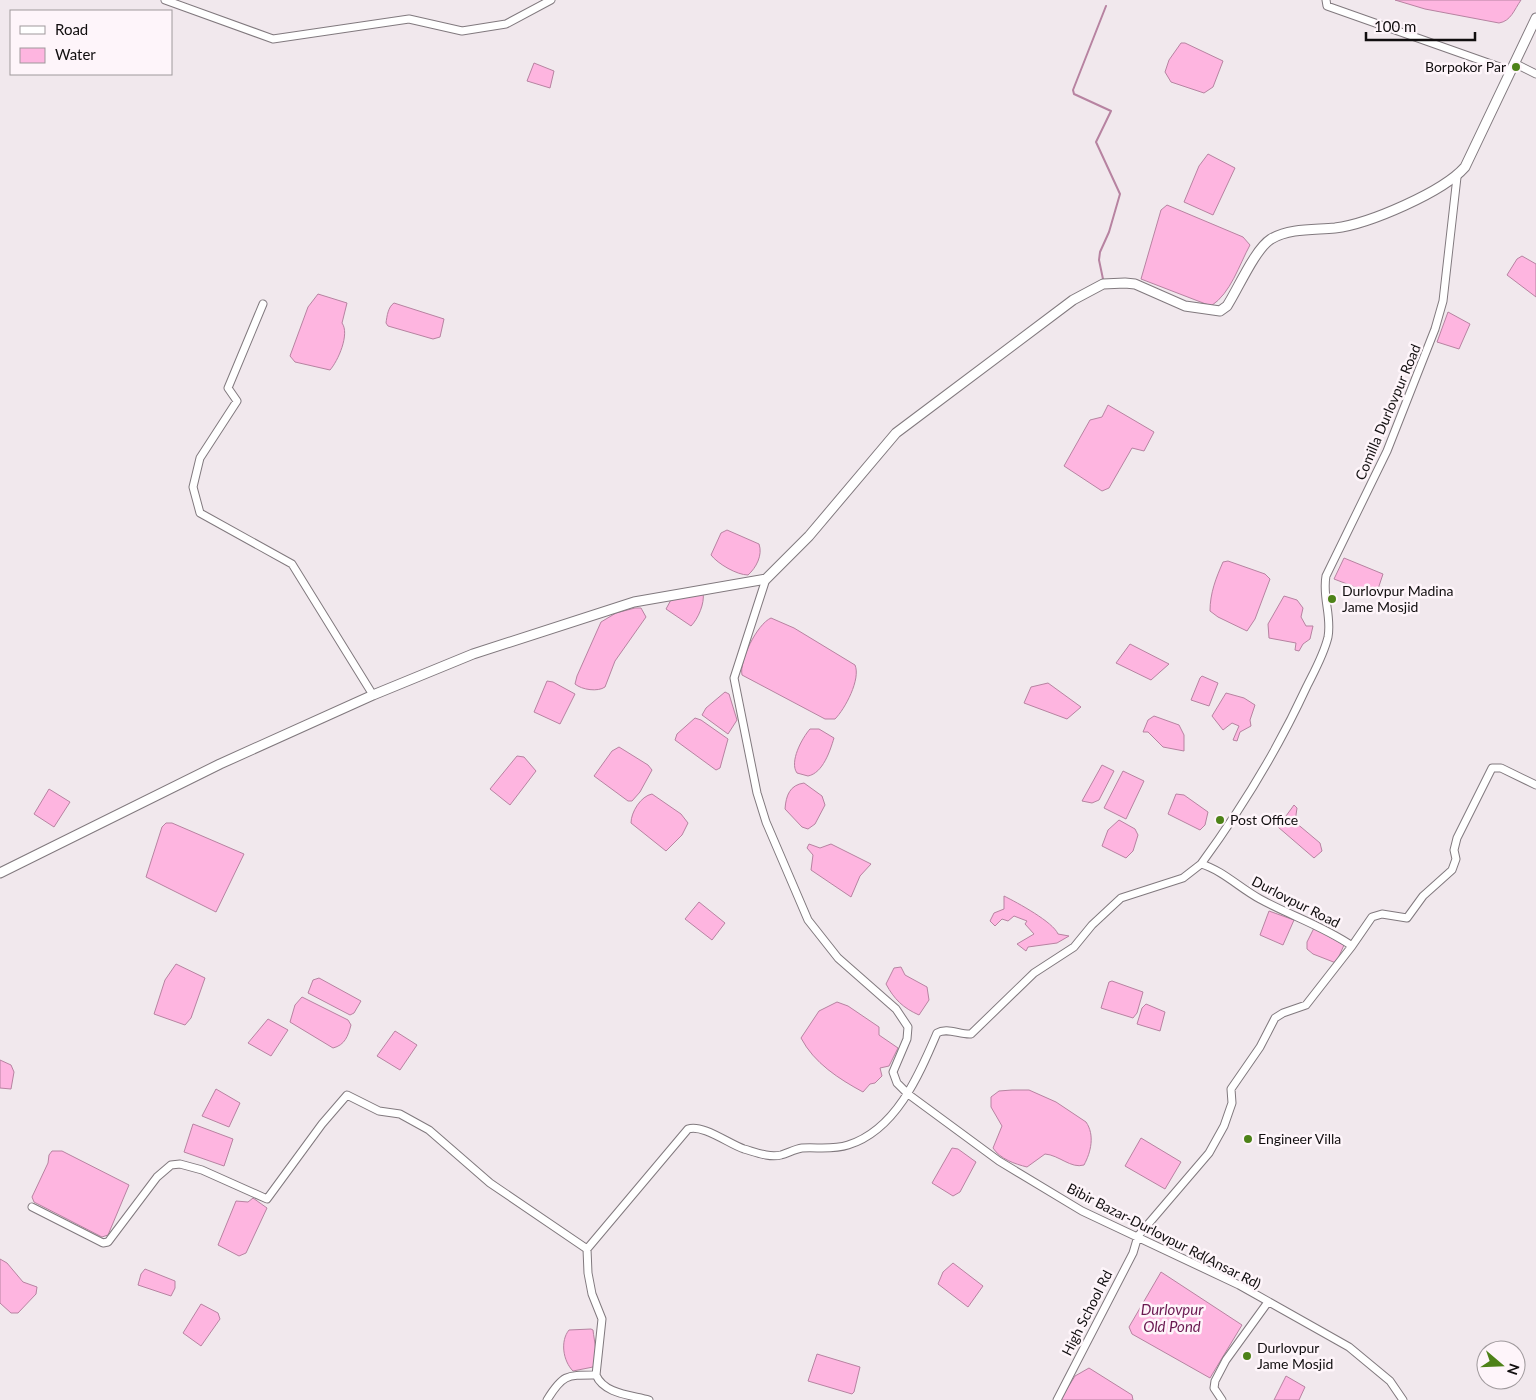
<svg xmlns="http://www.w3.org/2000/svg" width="1536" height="1400" viewBox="0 0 1536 1400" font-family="Lato,sans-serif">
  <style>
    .water { fill: #feb5e0; stroke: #b783a1 }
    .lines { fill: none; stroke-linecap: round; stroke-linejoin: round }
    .stream { stroke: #b783a1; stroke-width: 2 }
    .minor-casing { stroke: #81797e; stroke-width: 9 }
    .major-casing { stroke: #81797e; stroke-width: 11 }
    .minor { stroke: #fff; stroke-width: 7 }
    .major { stroke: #fff; stroke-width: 9 }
    .poi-dot { fill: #4d8218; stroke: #fef5fa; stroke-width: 2 }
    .labels { text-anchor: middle; stroke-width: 5; stroke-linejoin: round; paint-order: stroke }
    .poi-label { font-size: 14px; fill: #110e0f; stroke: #fef5fa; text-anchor: start }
    .street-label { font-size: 14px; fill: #110e0f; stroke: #fef5fa }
    .water-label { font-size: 15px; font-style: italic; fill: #6a1951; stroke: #fef5fa }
  </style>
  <rect width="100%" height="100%" fill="#f1e8ed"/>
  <path class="water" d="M 1395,0 L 1521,0 C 1514,10 1511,21 1499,23 L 1425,9 Z
    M 1181,43 L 1185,43 L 1223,61 L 1213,87 L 1204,93 L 1171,82 L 1165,72 L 1169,60 Z
    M 534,63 L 554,71 L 550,88 L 527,81 Z
    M 1208,154 L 1235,168 L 1213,215 L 1184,202 L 1199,166 Z
    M 1167,205 L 1243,237 L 1250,245 C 1239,265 1231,293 1211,306 L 1141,279 L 1161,210 Z
    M 1522,256 L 1536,264 L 1536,297 L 1507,275 L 1517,259 Z
    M 318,294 L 347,303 L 342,323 C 350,334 338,361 330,370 L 295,362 L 290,356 L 308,307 Z
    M 394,303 L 444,319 L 440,337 L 433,339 L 388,326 L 386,323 C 387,316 388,307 394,303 Z
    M 1448,312 L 1470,324 L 1459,349 L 1437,342 Z
    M 1108,405 L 1154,432 L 1144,451 L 1132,448 L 1109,488 L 1102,491 L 1064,466 L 1090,420 L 1102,417 Z
    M 727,530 L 759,544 C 763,555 756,568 748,575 C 737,575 718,564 711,555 L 721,533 Z
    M 1344,558 L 1383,574 L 1376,595 L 1334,579 Z
    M 1228,561 L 1265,574 L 1270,579 L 1255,619 L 1247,631 L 1218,617 L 1210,611 C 1210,593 1216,578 1223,562 Z
    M 703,593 C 705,603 698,619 691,626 L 666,609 L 672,598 Z
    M 1284,596 L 1297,600 L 1303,608 L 1301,617 L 1306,626 L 1313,626 L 1310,639 L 1303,644 L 1299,651 L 1295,650 L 1296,643 L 1269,638 L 1268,624 Z
    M 635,608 L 641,608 L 646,617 L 615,661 L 605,687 C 598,692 582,690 575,684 L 577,676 L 601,622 L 616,613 Z
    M 771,618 L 794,628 L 855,665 C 861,679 845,709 835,719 L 825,719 L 742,675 C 739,661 757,624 771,618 Z
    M 1130,644 L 1169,664 L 1151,680 L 1116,663 Z
    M 1202,676 L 1218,683 L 1209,706 L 1191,700 L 1200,678 Z
    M 547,681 L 553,682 L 575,694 L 560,724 L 534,712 Z
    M 1048,683 L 1081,707 L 1067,719 L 1024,703 L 1031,687 Z
    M 725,692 L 729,694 L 737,720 L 728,734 L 702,715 L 706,708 Z
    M 1226,693 L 1244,698 L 1255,705 L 1250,720 L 1251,726 L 1240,732 L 1237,741 L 1233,740 L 1239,726 L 1232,723 L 1223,730 L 1212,716 Z
    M 1154,716 L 1179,725 L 1184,735 L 1184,751 L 1163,747 L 1148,732 L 1143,732 L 1148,720 Z
    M 695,718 L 701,720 L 728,739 L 720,768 L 716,770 L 675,740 L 677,734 Z
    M 810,729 L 819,729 L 834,738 C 830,751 823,773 808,776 L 797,773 C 789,762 802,738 810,729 Z
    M 619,747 L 648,765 L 652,770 L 640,792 L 632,801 L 628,801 L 594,776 L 612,751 Z
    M 517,756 L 524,757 L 536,771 L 510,805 L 490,789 Z
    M 1102,765 L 1114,771 L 1099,800 L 1092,803 L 1082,801 Z
    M 1123,771 L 1144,781 L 1126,819 L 1104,808 Z
    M 804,783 L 822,796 L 825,805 L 815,824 L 808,829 L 802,827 L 785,809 C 786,795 790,785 804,783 Z
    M 49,789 L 70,802 L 54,827 L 34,814 Z
    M 652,794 L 681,814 L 688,823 L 682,835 L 666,851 L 631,823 C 631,812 641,796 652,794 Z
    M 1176,794 L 1184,795 L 1208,812 L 1205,825 L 1200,830 L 1168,814 Z
    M 1294,805 L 1297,808 L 1295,822 L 1320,843 L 1322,851 L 1314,858 L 1278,827 Z
    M 1119,820 L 1135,829 L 1138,835 L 1133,851 L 1126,858 L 1102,846 L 1108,830 Z
    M 166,823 L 172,823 L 244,854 L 216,912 L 146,877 L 162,827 Z
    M 809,844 L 820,848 L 831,844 L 871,864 L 860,876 L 851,897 L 811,870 L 813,855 L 807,848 Z
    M 1004,896 C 1018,903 1053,922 1058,934 L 1069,936 L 1057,943 L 1028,947 L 1026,951 L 1017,944 L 1034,934 L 1025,924 L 1027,921 L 1014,916 L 1008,921 L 1002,919 L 995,926 L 990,921 L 994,913 L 1004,909 Z
    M 699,902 L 725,923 L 712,940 L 685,919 Z
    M 1269,911 L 1294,920 L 1283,945 L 1260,935 Z
    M 1314,928 L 1344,945 L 1336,963 L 1313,954 L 1307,949 L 1307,942 Z
    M 176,964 L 205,978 L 191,1018 L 185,1025 L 154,1014 L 165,980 Z
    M 901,967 L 905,975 L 927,987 L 929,1000 L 919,1015 C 903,1008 894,999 886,984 L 894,968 Z
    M 319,978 L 361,1001 L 354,1013 L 350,1015 L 308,993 L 313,980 Z
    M 1112,981 L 1143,992 L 1137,1013 L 1133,1018 L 1101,1008 L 1109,982 Z
    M 302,997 L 348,1020 L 351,1025 C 348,1036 345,1045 333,1048 L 290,1022 L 295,1005 Z
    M 837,1002 L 848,1006 L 879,1027 L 879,1035 L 898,1048 L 889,1066 L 880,1068 L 882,1076 L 875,1083 L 870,1084 L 863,1092 C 839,1079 814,1063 801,1038 L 819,1011 Z
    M 1146,1004 L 1165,1012 L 1160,1031 L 1137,1024 L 1142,1008 Z
    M 268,1019 L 288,1030 L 271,1056 L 248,1043 Z
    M 395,1031 L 417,1045 L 400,1070 L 377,1056 Z
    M 0,1060 L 11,1065 L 14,1072 L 11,1089 L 0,1088 Z
    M 216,1089 L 240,1103 L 229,1127 L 202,1116 Z
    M 1012,1090 L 1029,1090 L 1056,1102 L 1086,1122 C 1095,1135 1091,1152 1084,1165 C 1071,1169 1059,1155 1045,1154 L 1027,1167 C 1015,1164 1000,1159 993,1148 L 1002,1126 L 991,1107 L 991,1097 L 999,1091 Z
    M 193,1124 L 233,1139 L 224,1166 L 184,1152 Z
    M 1141,1138 L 1181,1162 L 1165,1189 L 1125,1166 Z
    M 952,1148 L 958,1149 L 976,1162 L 960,1192 L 953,1196 L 932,1183 Z
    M 52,1151 L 62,1151 L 129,1185 L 108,1235 L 102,1237 L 34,1202 L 32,1197 L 48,1163 L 49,1155 Z
    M 253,1198 L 267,1208 L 246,1253 L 239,1256 L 218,1245 L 236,1201 L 248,1202 Z
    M 0,1259 L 7,1263 L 23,1282 L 37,1287 L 36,1294 L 18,1313 L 11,1313 L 0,1303 Z
    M 953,1263 L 983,1286 L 968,1307 L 938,1284 L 943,1272 Z
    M 145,1269 L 175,1281 L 175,1288 L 171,1296 L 138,1285 L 141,1274 Z
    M 1161,1272 L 1242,1325 L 1210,1378 L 1132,1334 L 1129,1327 Z
    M 201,1304 L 218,1313 L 220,1319 L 201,1346 L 183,1333 Z
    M 591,1329 L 593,1330 C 594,1341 599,1357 593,1367 L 573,1371 C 563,1361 560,1341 569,1330 Z
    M 817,1354 L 860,1367 L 854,1392 L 852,1394 L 808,1381 Z
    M 1089,1368 L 1132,1395 L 1133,1400 L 1060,1400 L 1075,1376 Z
    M 1286,1376 L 1305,1387 L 1299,1400 L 1274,1400 Z"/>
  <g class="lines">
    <path class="stream" d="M 1103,279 L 1099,260 L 1100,252 L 1109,232 L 1120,194 L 1096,142 L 1111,111 L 1074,94 L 1073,90 L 1106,6"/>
    <g class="minor-casing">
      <path id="minor" d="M 165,0 L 273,39 L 409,19 L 462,31 L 506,24 L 551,0
        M 1326,0 L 1327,6 L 1511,71
        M 1514,63 L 1536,74
        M 263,304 L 228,388 L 237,401 L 200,458 L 193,487 L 200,513 L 292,564 L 373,695
        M 766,579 L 734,678 L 757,793 L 766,822 L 808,920 L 838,958 L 896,1009 L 908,1027 L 907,1039 L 893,1072 L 897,1083 L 908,1094 L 999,1161 L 1082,1211 L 1239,1285 L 1349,1347 L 1390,1381 L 1403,1400
        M 1352,946 L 1372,917 L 1382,914 L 1407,918 L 1423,896 L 1452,870 L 1456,859 L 1454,850 L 1457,838 L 1492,768 L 1501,768 L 1536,785
        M 32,1207 L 103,1243 L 108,1242 L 157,1177 L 171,1165 L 180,1164 L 202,1170 L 267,1199 L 322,1124 L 347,1095 L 379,1111 L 400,1114 L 429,1130 L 490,1183 L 587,1249
        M 547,1400 C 563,1374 567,1375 596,1375
        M 649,1400 C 631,1395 604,1394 596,1375 L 602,1319 L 592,1294 L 588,1273 L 587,1249 L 688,1129 C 703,1124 729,1144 744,1149 C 755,1152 769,1158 781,1155 C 788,1153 795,1149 802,1148 C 817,1147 833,1150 848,1145 C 896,1130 919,1075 937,1033 C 947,1027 960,1035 971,1034 L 1034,973 L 1074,947 L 1092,925 L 1121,898 L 1183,878 L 1201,864
        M 1057,1400 L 1133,1253 L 1138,1236 L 1209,1153 L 1224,1126 L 1232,1103 L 1231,1089 L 1260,1047 L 1275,1018 L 1283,1013 L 1306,1005 L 1352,946 C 1323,926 1291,916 1260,899 C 1241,889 1222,870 1201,864 C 1242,808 1278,749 1307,686 C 1315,670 1324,654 1328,637 C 1332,616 1322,597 1326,576 L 1387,451 L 1435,329 L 1443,301 L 1457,177
        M 1222,1400 L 1214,1388 L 1215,1381 L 1226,1360 L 1268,1302"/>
    </g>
    <g class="major-casing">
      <path id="major" d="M 0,873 L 220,764 L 373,695 L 473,654 L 634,602 L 766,579 L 809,536 L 896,433 L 1073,300 L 1103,284 L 1125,283 L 1135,284 L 1185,306 L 1220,311 L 1227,306 C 1238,289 1255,249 1271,239 C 1290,228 1314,230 1335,228 C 1369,224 1443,192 1465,167 L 1536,18"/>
    </g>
    <use href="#minor" class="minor"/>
    <use href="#major" class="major"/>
  </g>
  <g class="poi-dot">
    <circle cx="1516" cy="67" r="5"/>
    <circle cx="1332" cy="599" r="5"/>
    <circle cx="1220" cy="820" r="5"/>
    <circle cx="1248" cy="1139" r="5"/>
    <circle cx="1247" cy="1356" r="5"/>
  </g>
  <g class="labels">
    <g class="poi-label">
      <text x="1506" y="72" text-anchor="end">Borpokor Par</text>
      <text x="1342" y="596">Durlovpur Madina<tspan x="1342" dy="16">Jame Mosjid</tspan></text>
      <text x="1230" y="825">Post Office</text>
      <text x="1258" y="1144">Engineer Villa</text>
      <text x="1257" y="1353">Durlovpur<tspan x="1257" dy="16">Jame Mosjid</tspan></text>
    </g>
    <g class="street-label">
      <text transform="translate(1388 412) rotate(-67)" y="5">Comilla Durlovpur Road</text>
      <text transform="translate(1296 902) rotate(27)" y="5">Durlovpur Road</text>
      <text transform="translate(1164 1236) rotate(27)" y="5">Bibir Bazar-Durlovpur Rd(Ansar Rd)</text>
      <text transform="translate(1087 1313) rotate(-63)" y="5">High School Rd</text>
    </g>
    <g class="water-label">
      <text x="1172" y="1315">Durlovpur<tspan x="1172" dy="17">Old Pond</tspan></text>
    </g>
  </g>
  <rect x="10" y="10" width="162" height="65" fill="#fef5fa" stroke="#9f999c"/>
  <rect x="20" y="26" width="25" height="8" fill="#ffffff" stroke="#9f999c"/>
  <text x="55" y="35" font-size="15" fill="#110e0f">Road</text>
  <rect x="20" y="48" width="25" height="15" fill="#feb5e0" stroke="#9f999c"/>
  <text x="55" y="60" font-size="15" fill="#110e0f">Water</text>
  <g transform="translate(1501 1365) rotate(109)"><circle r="24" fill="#fef5fa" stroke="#9f999c"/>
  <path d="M0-4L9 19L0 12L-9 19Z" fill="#4d8218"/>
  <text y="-8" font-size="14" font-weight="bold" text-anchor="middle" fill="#110e0f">N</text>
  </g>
  <path d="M1366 32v8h109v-8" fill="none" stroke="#110e0f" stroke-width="2.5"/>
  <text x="1374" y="32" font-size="15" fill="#110e0f" stroke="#fef5fa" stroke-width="4" paint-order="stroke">100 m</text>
</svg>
